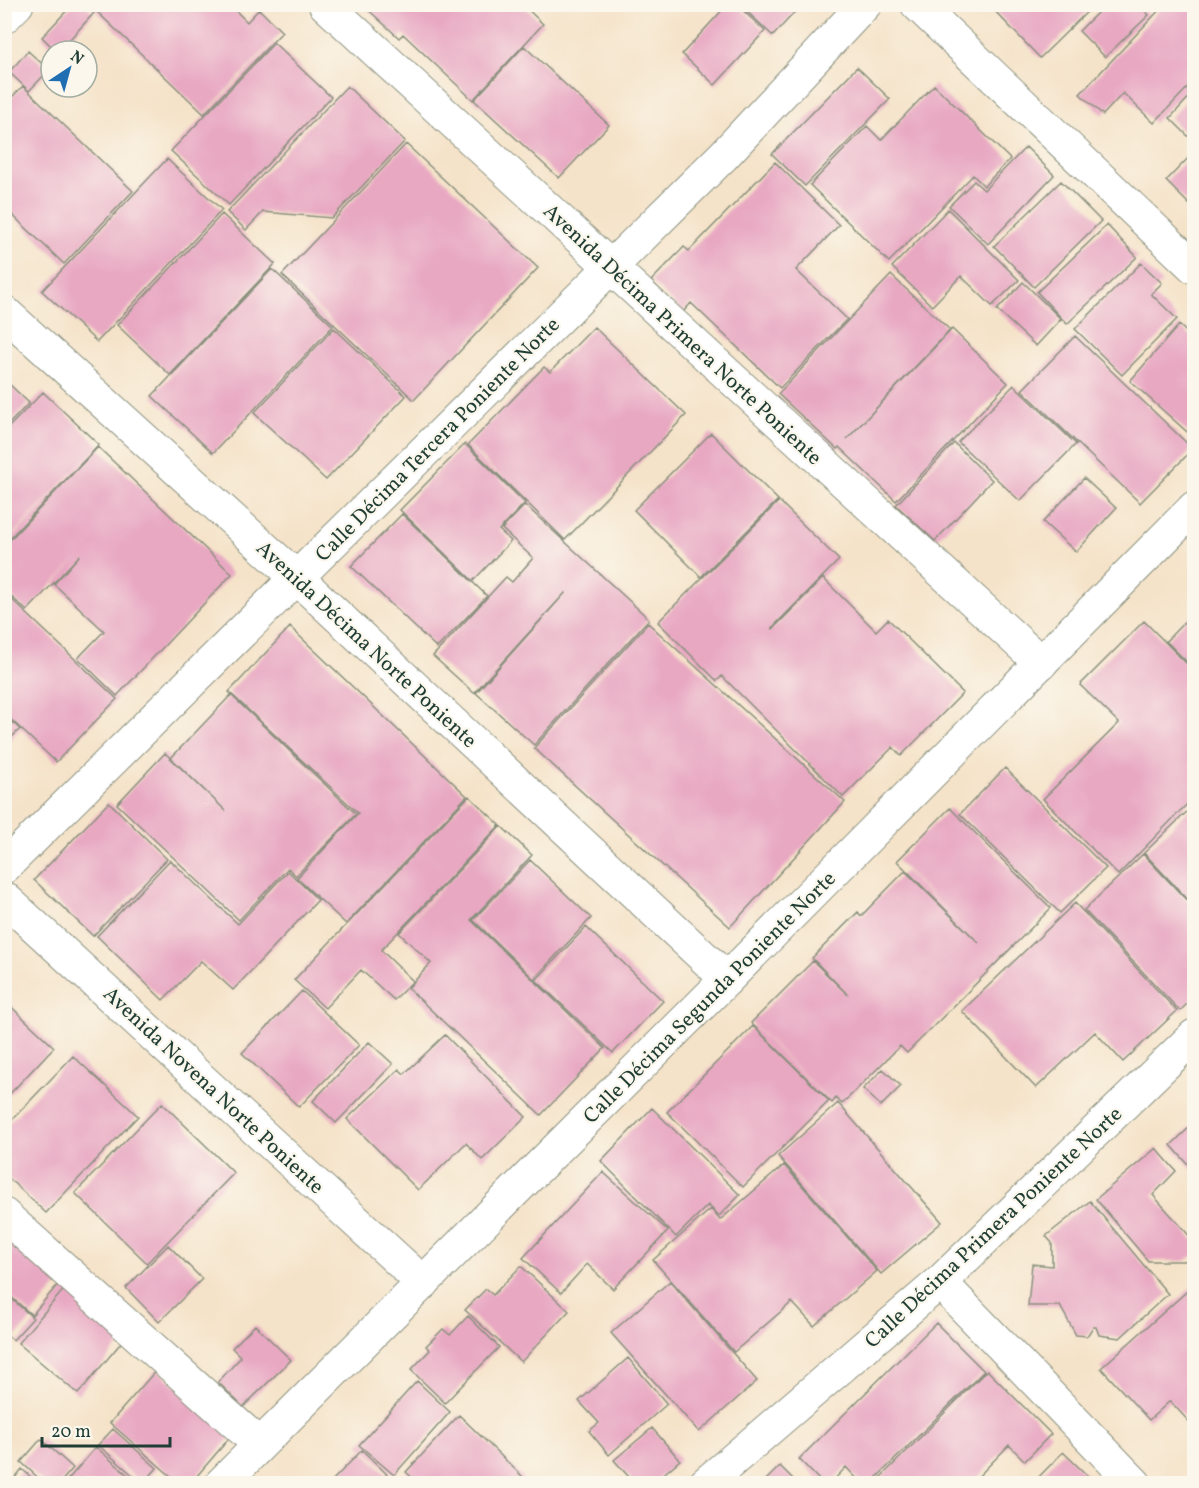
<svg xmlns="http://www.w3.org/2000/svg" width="1199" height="1488" viewBox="0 0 1199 1488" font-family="Vollkorn,serif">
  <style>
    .building { fill: #e8a8c2 }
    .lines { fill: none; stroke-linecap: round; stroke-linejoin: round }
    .minor-casing { stroke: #8a907e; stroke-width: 35 }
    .tertiary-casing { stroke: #8a907e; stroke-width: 35 }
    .minor { stroke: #fff; stroke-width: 33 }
    .tertiary { stroke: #fff; stroke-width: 33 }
    .labels { text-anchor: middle; stroke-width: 4.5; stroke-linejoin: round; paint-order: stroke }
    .street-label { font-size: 21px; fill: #1f3d34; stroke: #fbf7ec }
  </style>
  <rect width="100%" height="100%" fill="#fbf7ec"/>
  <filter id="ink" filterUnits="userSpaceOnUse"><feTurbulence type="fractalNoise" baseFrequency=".0167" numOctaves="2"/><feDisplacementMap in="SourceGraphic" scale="12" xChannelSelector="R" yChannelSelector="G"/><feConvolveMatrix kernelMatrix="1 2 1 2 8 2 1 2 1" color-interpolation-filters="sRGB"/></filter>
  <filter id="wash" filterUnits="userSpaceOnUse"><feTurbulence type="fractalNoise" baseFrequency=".008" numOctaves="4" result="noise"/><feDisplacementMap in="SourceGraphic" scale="24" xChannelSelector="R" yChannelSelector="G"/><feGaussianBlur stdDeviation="1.35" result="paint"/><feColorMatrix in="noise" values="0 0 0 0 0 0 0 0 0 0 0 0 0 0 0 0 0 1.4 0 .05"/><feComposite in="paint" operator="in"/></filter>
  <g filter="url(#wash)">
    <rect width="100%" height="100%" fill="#f5e3c9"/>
    <g id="blocks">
      <path class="building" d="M 73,4 L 84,4 L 94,13 L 59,51 L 56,51 L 42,37 Z
        M 89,4 L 229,4 L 247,22 L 259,9 L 282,32 L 204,114 Z
        M 362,4 L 522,4 L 543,24 L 473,100 L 403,34 L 399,38 Z
        M 728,4 L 736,4 L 765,31 L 715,85 L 682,54 Z
        M 739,4 L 802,4 L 773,36 Z
        M 988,4 L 1095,4 L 1040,58 Z
        M 1106,4 L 1139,4 L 1149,15 L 1105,57 L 1079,31 Z
        M 1165,4 L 1194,4 L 1194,81 L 1154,123 L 1123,93 L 1103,115 L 1080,94 Z
        M 274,43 L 331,97 L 229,205 L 171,151 Z
        M 524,46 L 609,125 L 559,178 L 474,100 Z
        M 28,51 L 49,70 L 29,91 L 9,72 Z
        M 857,67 L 890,99 L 805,186 L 772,154 Z
        M 934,85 L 1010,159 L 984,186 L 973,175 L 889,262 L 810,185 L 867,126 L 881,140 Z
        M 23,86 L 133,191 L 64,264 L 4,207 L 4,105 Z
        M 347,86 L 405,141 L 332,218 L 263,212 L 246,230 L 227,212 Z
        M 1194,92 L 1194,142 L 1170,118 Z
        M 406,144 L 538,268 L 414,400 L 282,275 Z
        M 1026,147 L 1054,175 L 988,244 L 949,206 L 974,181 L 984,190 Z
        M 1194,152 L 1194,209 L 1166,181 Z
        M 167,159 L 222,210 L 97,342 L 42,291 Z
        M 775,162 L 839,225 L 796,270 L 847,319 L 780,388 L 691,303 L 683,312 L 651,281 L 684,247 L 689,251 Z
        M 1061,181 L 1101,221 L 1034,287 L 994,246 Z
        M 948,209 L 1019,280 L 992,306 L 961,276 L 932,306 L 892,267 Z
        M 222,214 L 275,264 L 170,375 L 117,325 Z
        M 1107,225 L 1137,257 L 1067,324 L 1037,292 Z
        M 1141,263 L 1162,283 L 1151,294 L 1177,319 L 1122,375 L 1075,329 Z
        M 272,269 L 333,326 L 213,453 L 152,396 Z
        M 891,275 L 950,330 L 847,439 L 952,329 L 1008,383 L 896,501 L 839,447 L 837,449 L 778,394 Z
        M 1023,282 L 1061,319 L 1036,346 L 997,310 Z
        M 1179,325 L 1194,339 L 1194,438 L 1130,381 Z
        M 594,327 L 686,415 L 565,540 L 468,445 L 544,367 L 550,372 Z
        M 334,328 L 406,396 L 326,480 L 254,413 Z
        M 1075,336 L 1193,449 L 1140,503 L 1022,390 Z
        M 4,379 L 29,403 L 4,429 Z
        M 1014,385 L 1076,444 L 1020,501 L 958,442 Z
        M 43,392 L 99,445 L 4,544 L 4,432 Z
        M 711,433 L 778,500 L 701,577 L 634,510 Z
        M 954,443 L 992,480 L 935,541 L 896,505 Z
        M 465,444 L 525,503 L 499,530 L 511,541 L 473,581 L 400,510 Z
        M 98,447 L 232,574 L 117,696 L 78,658 L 104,631 L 54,584 L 80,555 L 27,611 L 4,590 L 4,546 Z
        M 1084,478 L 1116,508 L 1076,552 L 1043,522 Z
        M 779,501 L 839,560 L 772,628 L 773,629 L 823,578 L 876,631 L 888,619 L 963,693 L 901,756 L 893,747 L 843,797 L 722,676 L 717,681 L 658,622 Z
        M 525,505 L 649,619 L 534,745 L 476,693 L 566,592 L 474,693 L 433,656 L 506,577 L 512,582 L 533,558 L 502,529 Z
        M 402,514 L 487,596 L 437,648 L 351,566 Z
        M 4,592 L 117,699 L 56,762 L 4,713 Z
        M 1194,612 L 1194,669 L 1166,641 Z
        M 1144,621 L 1194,671 L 1194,797 L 1118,875 L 1043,799 L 1119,723 L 1080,685 Z
        M 648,623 L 845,802 L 730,927 L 534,748 Z
        M 290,627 L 467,796 L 346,924 L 297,878 L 358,813 L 229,692 Z
        M 231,695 L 356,814 L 296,876 L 288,868 L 239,920 L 117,804 L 165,753 L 226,811 L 171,758 Z
        M 4,715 L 20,729 L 4,745 Z
        M 1005,768 L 1106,868 L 1060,913 L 960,814 Z
        M 469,796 L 500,825 L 381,950 L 413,981 L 394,1000 L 361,970 L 325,1008 L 294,980 Z
        M 109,802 L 167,859 L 93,936 L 34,880 Z
        M 1194,805 L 1194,906 L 1144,853 Z
        M 950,808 L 1051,908 L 907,1053 L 900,1046 L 842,1104 L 836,1098 L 832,1103 L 751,1023 L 813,961 L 848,995 L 812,958 L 858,912 L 861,916 L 905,871 L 979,943 L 897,861 Z
        M 501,826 L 532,855 L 471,920 L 605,1048 L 541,1115 L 408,988 L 431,963 L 399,933 Z
        M 1143,854 L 1194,908 L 1194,997 L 1180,1011 L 1084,910 Z
        M 170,860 L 238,924 L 288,871 L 318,900 L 233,990 L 201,961 L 163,1000 L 97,936 Z
        M 530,860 L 591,918 L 534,979 L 473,920 Z
        M 1075,903 L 1177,1011 L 1123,1062 L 1095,1032 L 1036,1088 L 962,1011 Z
        M 586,927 L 663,1001 L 613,1053 L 536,980 Z
        M 302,991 L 359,1045 L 299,1107 L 242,1053 Z
        M 4,1000 L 54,1047 L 4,1100 Z
        M 753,1026 L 829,1101 L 743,1187 L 667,1112 Z
        M 445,1035 L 526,1117 L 482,1160 L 466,1143 L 418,1190 L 347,1119 L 399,1069 L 404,1074 Z
        M 369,1042 L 393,1064 L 336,1123 L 313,1101 Z
        M 73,1056 L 138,1116 L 46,1213 L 4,1174 L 4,1128 Z
        M 883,1069 L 901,1086 L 881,1106 L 863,1089 Z
        M 162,1103 L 234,1173 L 147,1263 L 75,1193 Z
        M 838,1103 L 942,1222 L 881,1274 L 778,1156 Z
        M 652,1108 L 740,1195 L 719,1216 L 708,1205 L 676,1237 L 601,1161 Z
        M 1194,1123 L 1194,1171 L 1171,1145 Z
        M 1156,1148 L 1176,1171 L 1153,1195 L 1194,1241 L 1194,1255 L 1185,1261 L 1148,1261 L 1096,1199 Z
        M 784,1165 L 877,1271 L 814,1326 L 792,1302 L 734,1352 L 653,1260 L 711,1209 L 720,1220 Z
        M 603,1172 L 668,1231 L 613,1289 L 587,1264 L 561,1293 L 523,1258 Z
        M 1090,1201 L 1168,1294 L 1120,1338 L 1099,1335 L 1096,1327 L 1093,1327 L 1087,1336 L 1076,1335 L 1060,1306 L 1028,1306 L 1032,1264 L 1052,1266 L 1052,1243 L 1046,1236 Z
        M 4,1234 L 60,1282 L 32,1315 L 4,1291 Z
        M 168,1245 L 202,1279 L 159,1322 L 126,1288 Z
        M 521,1266 L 569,1311 L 521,1362 L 465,1310 L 486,1289 L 493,1295 Z
        M 670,1281 L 757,1381 L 699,1432 L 611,1333 Z
        M 1194,1285 L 1194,1425 L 1193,1426 L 1170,1401 L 1149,1420 L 1101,1368 Z
        M 66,1287 L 125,1338 L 78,1394 L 18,1343 Z
        M 5,1293 L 33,1318 L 13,1340 L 5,1333 Z
        M 468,1316 L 499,1347 L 445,1403 L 411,1370 L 430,1350 L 426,1346 L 443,1329 L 450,1335 Z
        M 936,1323 L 984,1371 L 870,1484 L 862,1484 L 846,1467 L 830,1484 L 823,1484 L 799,1459 Z
        M 255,1325 L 291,1360 L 243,1407 L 218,1382 L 241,1357 L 232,1348 Z
        M 628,1358 L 667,1404 L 609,1455 L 589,1431 L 599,1423 L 579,1401 Z
        M 157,1369 L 232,1435 L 190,1484 L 180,1484 L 110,1423 Z
        M 987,1370 L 1051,1434 L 1025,1461 L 1009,1445 L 971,1484 L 874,1484 Z
        M 417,1381 L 450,1412 L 394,1475 L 359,1445 Z
        M 459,1415 L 524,1478 L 519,1482 L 521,1484 L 419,1484 L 406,1472 Z
        M 652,1428 L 680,1460 L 652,1484 L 635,1484 L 614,1460 Z
        M 113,1429 L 157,1468 L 143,1484 L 98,1445 Z
        M 41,1439 L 73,1468 L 59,1484 L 45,1484 L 21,1462 Z
        M 96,1447 L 138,1484 L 64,1484 Z
        M 362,1450 L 397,1484 L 329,1484 Z
        M 1063,1452 L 1093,1481 L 1091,1484 L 1032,1484 Z
        M 780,1466 L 798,1484 L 762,1484 Z
        M 22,1469 L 39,1484 L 10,1484 Z"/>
    </g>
  </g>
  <g filter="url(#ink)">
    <use href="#blocks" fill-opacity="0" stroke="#8a907e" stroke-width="1.5"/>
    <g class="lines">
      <g class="minor-casing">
        <path id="minor" d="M 325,4 L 1041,663
          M 917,4 L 1194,267
          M 4,17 L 17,4
          M 4,312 L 297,578 L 727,979
          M 4,867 L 724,155 L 865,4
          M 4,898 L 423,1283
          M 4,1215 L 259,1444
          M 940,1282 L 1135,1484
          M 705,1484 L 940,1282 L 1194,1036"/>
      </g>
      <g class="tertiary-casing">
        <path id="tertiary" d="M 221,1484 L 727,979 L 1194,508"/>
      </g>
      <use href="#minor" class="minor"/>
      <use href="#tertiary" class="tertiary"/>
    </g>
  </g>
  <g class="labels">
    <g class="street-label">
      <text transform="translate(683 334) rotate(43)" y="7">Avenida Décima Primera Norte Poniente</text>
      <text transform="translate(437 439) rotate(-45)" y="7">Calle Décima Tercera Poniente Norte</text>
      <text transform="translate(367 644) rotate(43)" y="7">Avenida Décima Norte Poniente</text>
      <text transform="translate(709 997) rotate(-45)" y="7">Calle Décima Segunda Poniente Norte</text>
      <text transform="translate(214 1090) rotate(43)" y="7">Avenida Novena Norte Poniente</text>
      <text transform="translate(993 1227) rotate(-43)" y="7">Calle Décima Primera Poniente Norte</text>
    </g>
  </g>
  <rect width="1199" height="1488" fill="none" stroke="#fbf7ec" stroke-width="24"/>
  <g transform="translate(69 69) rotate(36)"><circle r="28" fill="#fbf7ec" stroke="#a3ada2" stroke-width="1.5"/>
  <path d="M0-4.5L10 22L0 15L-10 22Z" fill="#1f6fb2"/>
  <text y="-9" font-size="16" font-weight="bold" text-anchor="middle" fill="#1f3d34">N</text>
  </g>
  <path d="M42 1437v9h128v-9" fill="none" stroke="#1f3d34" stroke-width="3"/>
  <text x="51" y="1437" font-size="18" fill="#1f3d34" stroke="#fbf7ec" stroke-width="4.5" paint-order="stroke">20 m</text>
</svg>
